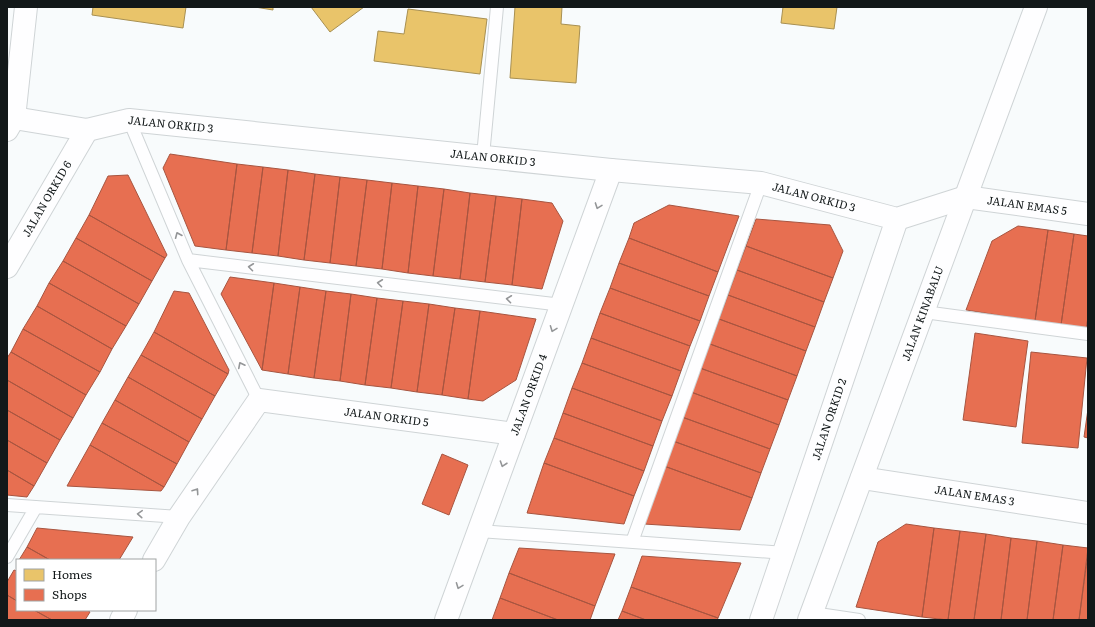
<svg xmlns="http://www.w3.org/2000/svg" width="1095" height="627" viewBox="0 0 1095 627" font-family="Literata,serif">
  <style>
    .homes { fill: #e9c46a; stroke: #a89052 }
    .shops { fill: #e76f51; stroke: #a75540 }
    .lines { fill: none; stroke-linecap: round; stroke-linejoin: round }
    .service-casing { stroke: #cfd4d6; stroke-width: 14 }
    .minor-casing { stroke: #cfd4d6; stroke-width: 24 }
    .tertiary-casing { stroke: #cfd4d6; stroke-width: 24 }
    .service { stroke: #fefeff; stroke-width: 12 }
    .minor { stroke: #fefeff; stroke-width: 22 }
    .tertiary { stroke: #fefeff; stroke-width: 22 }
    .oneway { stroke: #949698 }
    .labels { text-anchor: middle; stroke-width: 4; stroke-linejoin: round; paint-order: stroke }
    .street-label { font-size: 11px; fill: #121819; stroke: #fff }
  </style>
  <rect width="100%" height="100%" fill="#f8fbfc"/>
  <path class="homes" d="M 93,7 L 186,7 L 183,28 L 92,15 Z
    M 255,7 L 273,7 L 273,10 Z
    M 311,7 L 364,7 L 330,32 Z
    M 515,7 L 562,7 L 561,24 L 580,26 L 576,83 L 510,78 Z
    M 783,7 L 837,7 L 834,29 L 781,23 Z
    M 408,9 L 487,19 L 480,74 L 374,61 L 378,31 L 404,34 Z"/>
  <path class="shops" d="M 170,154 L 237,164 L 226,250 L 195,246 L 163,168 Z
    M 237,164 L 263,167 L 252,253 L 226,250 Z
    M 263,167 L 288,170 L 278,256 L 252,253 Z
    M 288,170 L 315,174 L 304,260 L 278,256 Z
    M 315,174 L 340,177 L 330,263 L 304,260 Z
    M 128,175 L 167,255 L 165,258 L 89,215 L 108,176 Z
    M 340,177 L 367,180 L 356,266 L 330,263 Z
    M 367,180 L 392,183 L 382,269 L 356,266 Z
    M 392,183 L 418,186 L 408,273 L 382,269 Z
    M 418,186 L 444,189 L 433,276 L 408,273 Z
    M 444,189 L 470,193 L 460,279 L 433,276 Z
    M 470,193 L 496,196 L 485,282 L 460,279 Z
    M 496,196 L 522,199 L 512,285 L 485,282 Z
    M 522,199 L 552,203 L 563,221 L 542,289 L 512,285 Z
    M 669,205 L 739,216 L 718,272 L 629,238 L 634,223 Z
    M 89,215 L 165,258 L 152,281 L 76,238 Z
    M 756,219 L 830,225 L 843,251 L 833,278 L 746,246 Z
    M 1018,226 L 1048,230 L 1035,321 L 966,310 L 992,241 Z
    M 1048,230 L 1074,234 L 1061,325 L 1035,321 Z
    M 1074,234 L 1088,236 L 1088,317 L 1086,329 L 1061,325 Z
    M 76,238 L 152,281 L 139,304 L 63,261 Z
    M 629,238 L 718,272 L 709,296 L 619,263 Z
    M 746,246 L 833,278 L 824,302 L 737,270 Z
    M 63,261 L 139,304 L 126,326 L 49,283 Z
    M 619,263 L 709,296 L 700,321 L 610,288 Z
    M 737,270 L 824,302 L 815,327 L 728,295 Z
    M 230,277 L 274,283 L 262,370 L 221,294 Z
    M 49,283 L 126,326 L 112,349 L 37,306 Z
    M 274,283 L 300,287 L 288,374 L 262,370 Z
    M 300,287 L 326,291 L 314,378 L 288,374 Z
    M 610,288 L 700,321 L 690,346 L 600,313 Z
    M 174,291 L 189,293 L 229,370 L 228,374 L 154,332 Z
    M 326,291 L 351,294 L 340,381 L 314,378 Z
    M 351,294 L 377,298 L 365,385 L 340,381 Z
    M 728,295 L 815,327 L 806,351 L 719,319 Z
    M 377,298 L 403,301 L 391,388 L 365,385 Z
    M 403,301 L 429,304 L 417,392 L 391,388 Z
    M 429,304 L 455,308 L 442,395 L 417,392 Z
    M 37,306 L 112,349 L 100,372 L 23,329 Z
    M 455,308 L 480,311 L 468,399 L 442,395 Z
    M 480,311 L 536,319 L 516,380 L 483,401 L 468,399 Z
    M 600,313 L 690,346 L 681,371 L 591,338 Z
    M 719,319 L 806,351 L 797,376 L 710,344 Z
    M 23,329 L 100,372 L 86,395 L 11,352 Z
    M 154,332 L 228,374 L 215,396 L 141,355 Z
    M 975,333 L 1028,341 L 1016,427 L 963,420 Z
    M 591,338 L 681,371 L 672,396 L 582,363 Z
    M 710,344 L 797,376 L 788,400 L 700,368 Z
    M 11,352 L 86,395 L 73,418 L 7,380 L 7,358 Z
    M 1031,352 L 1087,358 L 1078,448 L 1022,443 Z
    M 141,355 L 215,396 L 202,419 L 128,377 Z
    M 582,363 L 672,396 L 662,421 L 572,388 Z
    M 700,368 L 788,400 L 779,425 L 691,392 Z
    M 128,377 L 202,419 L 189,442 L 115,400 Z
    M 7,380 L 73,418 L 60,440 L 7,410 Z
    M 572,388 L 662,421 L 653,446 L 563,413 Z
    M 691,392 L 779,425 L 770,449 L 682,417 Z
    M 115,400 L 189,442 L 177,464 L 102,423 Z
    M 1088,409 L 1088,438 L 1084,437 Z
    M 7,410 L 60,440 L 47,463 L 7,440 Z
    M 563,413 L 653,446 L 644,471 L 554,438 Z
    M 682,417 L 770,449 L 761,473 L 673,441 Z
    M 102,423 L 177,464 L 164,487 L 90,445 Z
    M 554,438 L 644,471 L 634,496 L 544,463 Z
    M 7,440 L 47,463 L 34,486 L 7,470 Z
    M 673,441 L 761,473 L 752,498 L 664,466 Z
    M 90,445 L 164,487 L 161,491 L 67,486 Z
    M 442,454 L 468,465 L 449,515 L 422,504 Z
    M 544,463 L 634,496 L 624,524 L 527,513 Z
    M 664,466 L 752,498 L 740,530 L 644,524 Z
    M 7,470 L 34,486 L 27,497 L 7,495 Z
    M 906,524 L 934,528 L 922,617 L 856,607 L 878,542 Z
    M 37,528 L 133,537 L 119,560 L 50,560 L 27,547 Z
    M 934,528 L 960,531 L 948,620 L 922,617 Z
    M 960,531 L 986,534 L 974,620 L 948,620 Z
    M 986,534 L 1011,538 L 1001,620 L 974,620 Z
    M 1011,538 L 1037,541 L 1027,620 L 1001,620 Z
    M 1037,541 L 1063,545 L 1053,620 L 1027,620 Z
    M 1063,545 L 1088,548 L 1079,620 L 1053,620 Z
    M 27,547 L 50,560 L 19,560 Z
    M 519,548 L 615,554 L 595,606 L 509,573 Z
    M 1088,553 L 1088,620 L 1079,620 Z
    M 642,556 L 741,563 L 718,618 L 631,587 Z
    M 14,570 L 17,571 L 17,601 L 7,595 L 7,582 Z
    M 509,573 L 595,606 L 590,620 L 558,620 L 500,598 Z
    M 631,587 L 718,618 L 717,620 L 646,620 L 622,611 Z
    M 7,595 L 17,601 L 17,610 L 34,610 L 52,620 L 7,620 Z
    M 500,598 L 558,620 L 492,620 Z
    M 34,610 L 87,610 L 90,612 L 85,620 L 52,620 Z
    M 622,611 L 646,620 L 618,620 Z"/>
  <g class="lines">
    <g class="service-casing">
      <path id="service" d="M 129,120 L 188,260 L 259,400
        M 483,156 L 497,7
        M 188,260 L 562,305
        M 924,312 L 1088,334
        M 7,505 L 179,517
        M 479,531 L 785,553
        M 632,542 L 761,183
        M 7,557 L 36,507
        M 812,613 L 859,620"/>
    </g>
    <g class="minor-casing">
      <g id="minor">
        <path id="s1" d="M 14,118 L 87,130 L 129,120 L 611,170 L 761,183 L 897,219 L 966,197 L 1088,214"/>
        <path id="s2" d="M 7,267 L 87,130"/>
        <path id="s3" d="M 862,478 L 1088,513"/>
        <path id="s4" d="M 154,560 L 179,517 L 259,400 L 514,434"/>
        <path d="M 121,620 L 126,610"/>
        <path id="s5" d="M 446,620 L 611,170"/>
        <path id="s6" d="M 761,620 L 897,219"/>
        <path id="s7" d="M 809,620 L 1036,7"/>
      </g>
    </g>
    <g class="tertiary-casing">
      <path id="tertiary" d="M 7,130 L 14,118 L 26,7"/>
    </g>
    <use href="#service" class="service"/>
    <use href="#minor" class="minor"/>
    <use href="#tertiary" class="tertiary"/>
  </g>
  <defs><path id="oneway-chevron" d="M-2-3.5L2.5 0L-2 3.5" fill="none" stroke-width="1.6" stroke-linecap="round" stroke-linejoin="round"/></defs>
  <g class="oneway">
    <use href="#oneway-chevron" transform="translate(598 206) rotate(110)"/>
    <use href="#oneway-chevron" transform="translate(178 235) rotate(-113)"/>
    <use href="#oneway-chevron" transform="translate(251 267) rotate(-173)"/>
    <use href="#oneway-chevron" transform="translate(380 283) rotate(-173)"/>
    <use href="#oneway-chevron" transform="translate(509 299) rotate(-173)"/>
    <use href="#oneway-chevron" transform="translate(553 329) rotate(111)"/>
    <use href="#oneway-chevron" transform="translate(241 365) rotate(-117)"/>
    <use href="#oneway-chevron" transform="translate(503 464) rotate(109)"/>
    <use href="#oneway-chevron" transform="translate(196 491) rotate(-56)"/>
    <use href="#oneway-chevron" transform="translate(140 514) rotate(-176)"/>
    <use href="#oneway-chevron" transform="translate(459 586) rotate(111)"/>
  </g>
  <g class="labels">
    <g class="street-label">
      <text dy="4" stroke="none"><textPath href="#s1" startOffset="159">JALAN ORKID 3</textPath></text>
      <text dy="4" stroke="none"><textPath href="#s1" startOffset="483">JALAN ORKID 3</textPath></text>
      <text dy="4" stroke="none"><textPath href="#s1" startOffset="807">JALAN ORKID 3</textPath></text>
      <text dy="4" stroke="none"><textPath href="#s2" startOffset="79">JALAN ORKID 6</textPath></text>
      <text dy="4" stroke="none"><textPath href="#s1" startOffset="1027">JALAN EMAS 5</textPath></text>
      <text dy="4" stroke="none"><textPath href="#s7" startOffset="327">JALAN KINABALU</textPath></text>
      <text dy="4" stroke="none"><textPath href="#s5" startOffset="240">JALAN ORKID 4</textPath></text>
      <text dy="4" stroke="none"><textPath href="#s4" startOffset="320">JALAN ORKID 5</textPath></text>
      <text dy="4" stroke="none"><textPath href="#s6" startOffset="212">JALAN ORKID 2</textPath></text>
      <text dy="4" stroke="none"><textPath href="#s3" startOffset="114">JALAN EMAS 3</textPath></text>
    </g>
  </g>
  <rect width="1095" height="627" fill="none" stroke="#121819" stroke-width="16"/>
  <rect x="16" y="559" width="140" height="52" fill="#ffffff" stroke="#a0a3a3"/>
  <rect x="24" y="569" width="20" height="12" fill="#e9c46a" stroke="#a0a3a3"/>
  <text x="52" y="579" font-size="12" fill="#121819">Homes</text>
  <rect x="24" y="589" width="20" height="12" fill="#e76f51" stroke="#a0a3a3"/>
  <text x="52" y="599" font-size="12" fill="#121819">Shops</text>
</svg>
